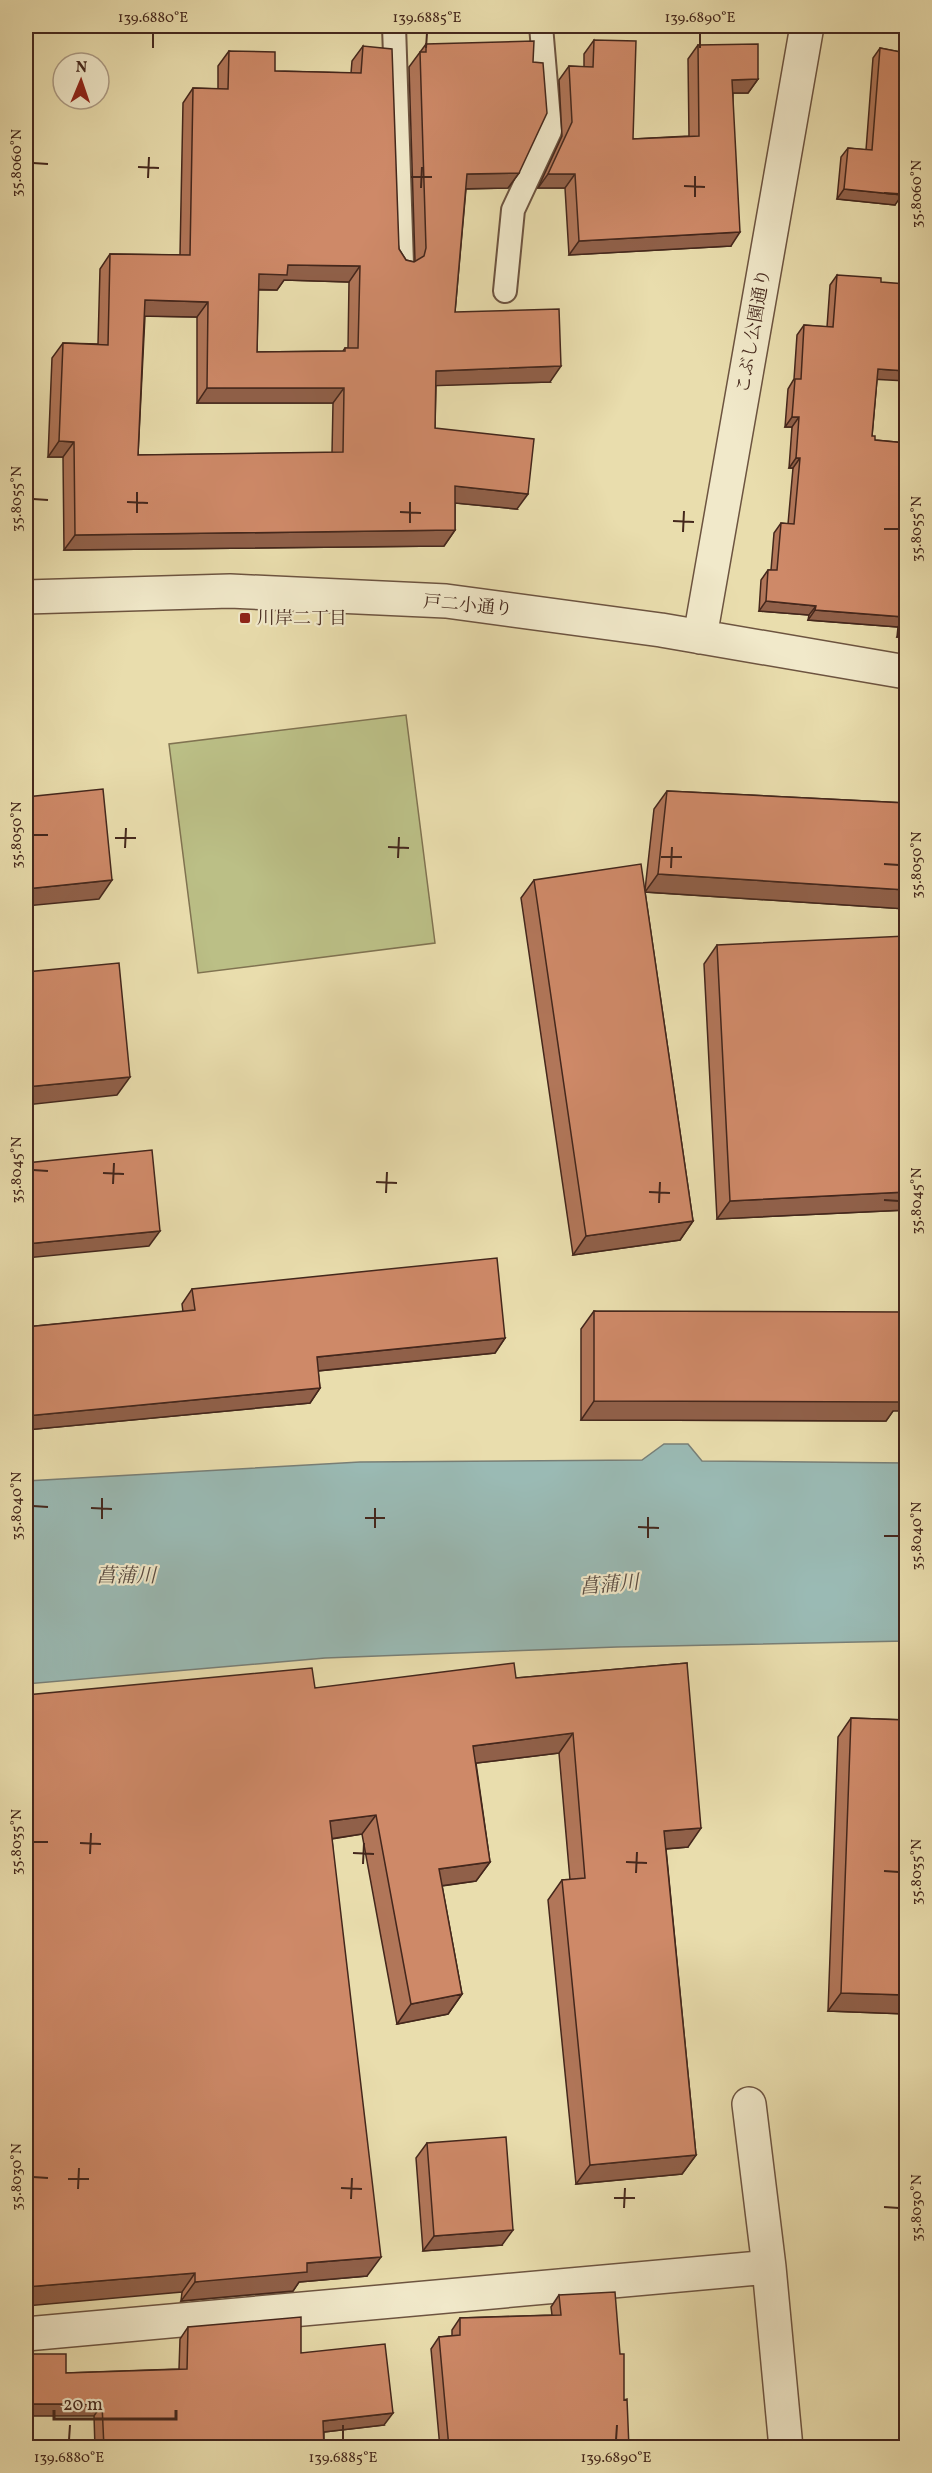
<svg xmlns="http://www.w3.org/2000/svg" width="932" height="2473" viewBox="0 0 932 2473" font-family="Vollkorn,'Noto Serif JP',serif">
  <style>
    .green { fill: #bbbf86; stroke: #807351; stroke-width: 1.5 }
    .water { fill: #9abab4; stroke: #787f77; stroke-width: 1.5 }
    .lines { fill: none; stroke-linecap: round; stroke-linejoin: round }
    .service-casing { stroke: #6d5440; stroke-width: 26 }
    .minor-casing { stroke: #6d5440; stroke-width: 36 }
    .tertiary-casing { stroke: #6d5440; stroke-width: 36 }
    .service { stroke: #f1e9ca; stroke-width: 22 }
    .minor { stroke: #f1e9ca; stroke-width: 33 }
    .tertiary { stroke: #f1e9ca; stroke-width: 33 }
    .wall { fill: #b17659; stroke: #44271c; stroke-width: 1.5; fill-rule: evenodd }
    .shaded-wall { fill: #906049; stroke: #44271c; stroke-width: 1.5 }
    .building { fill: #ce8968; stroke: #44271c; stroke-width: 1.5; fill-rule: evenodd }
    .ticks { fill: none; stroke: #44271c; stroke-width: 2 }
    .poi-dot { fill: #8f2418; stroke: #f1e9ca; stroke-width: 2 }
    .labels { text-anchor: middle; stroke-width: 4.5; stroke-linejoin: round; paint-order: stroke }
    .street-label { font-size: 18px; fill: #44271c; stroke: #f1e9ca }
    .poi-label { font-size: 18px; fill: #44271c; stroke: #f1e9ca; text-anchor: start }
    .water-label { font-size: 20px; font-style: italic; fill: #5a4c42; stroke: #f1e9ca }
    .neatline { fill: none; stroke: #44271c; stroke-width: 2 }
    .ticks-label { font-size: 15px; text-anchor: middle; fill: #44271c }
  </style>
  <rect width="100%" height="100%" fill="#e9ddad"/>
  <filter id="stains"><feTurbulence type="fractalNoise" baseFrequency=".00333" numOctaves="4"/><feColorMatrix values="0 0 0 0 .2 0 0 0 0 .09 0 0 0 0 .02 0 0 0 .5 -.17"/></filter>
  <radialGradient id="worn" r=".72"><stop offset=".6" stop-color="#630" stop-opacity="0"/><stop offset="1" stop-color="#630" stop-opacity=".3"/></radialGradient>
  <path class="green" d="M 406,715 L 435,943 L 198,973 L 169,744 Z"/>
  <path class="water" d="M 664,1444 L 688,1444 L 702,1461 L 906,1463 L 906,1641 L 617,1647 L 325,1658 L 26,1684 L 26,1481 L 360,1462 L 642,1460 Z"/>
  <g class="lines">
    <g class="service-casing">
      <path id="service" d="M 394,26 L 402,264
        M 505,291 L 513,210 L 550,131 L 541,26"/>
    </g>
    <g class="minor-casing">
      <path id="minor" d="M 749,2104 L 769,2267 L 786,2448
        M 26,2334 L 769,2267"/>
    </g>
    <g class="tertiary-casing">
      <path id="tertiary" d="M 26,597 L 230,591 L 446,601 L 661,630 L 906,672
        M 700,637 L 807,26"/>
    </g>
    <use href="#service" class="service"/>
    <use href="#minor" class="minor"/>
    <use href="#tertiary" class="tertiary"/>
  </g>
  <path class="wall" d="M 594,40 L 633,139 L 689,136 L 688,59 L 698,45 L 758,79 L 748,93 L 733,93 L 731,246 L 569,255 L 565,188 L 538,188 L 562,136 L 559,80 L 569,66 L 584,67 L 584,54 Z
    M 426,44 L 519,173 L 508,188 L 466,189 L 455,312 L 550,382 L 436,385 L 435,428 L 517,509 L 455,503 L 455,530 L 444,546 L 64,550 L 63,457 L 48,457 L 52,358 L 63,343 L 98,344 L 100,269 L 110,254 L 180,255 L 183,103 L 193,88 L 218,89 L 218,66 L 229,51 L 275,71 L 351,73 L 352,61 L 363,46 L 399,249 L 406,260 L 414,262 L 415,261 L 409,67 ZM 284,280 L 349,282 L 348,348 L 345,348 L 343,351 L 257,352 L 258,290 L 277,290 ZM 145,316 L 197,317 L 197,403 L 333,403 L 332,453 L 138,455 Z
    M 880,48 L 906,53 L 906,173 L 904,172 L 895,205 L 837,199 L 841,157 L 848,148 L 866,150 L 873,58 Z
    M 837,275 L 877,379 L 872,436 L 875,440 L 906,443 L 906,637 L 897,637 L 898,627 L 808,620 L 809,615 L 759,611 L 761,580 L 768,570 L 771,570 L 774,533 L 781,523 L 788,524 L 793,468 L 789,468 L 792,427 L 785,427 L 788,389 L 794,379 L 797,335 L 804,325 L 827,327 L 830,285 Z
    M 667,791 L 906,803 L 906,909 L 645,892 L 693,1221 L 680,1240 L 573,1255 L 521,898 L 534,880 L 645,890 L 654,809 Z
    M 717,945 L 906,1210 L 717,1219 L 704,964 Z
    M 192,1289 L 505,1338 L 495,1353 L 318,1371 L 320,1388 L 310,1403 L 26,1430 L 26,1327 L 183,1312 L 182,1304 Z
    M 594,1311 L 893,1411 L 886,1421 L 581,1420 L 581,1329 Z
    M 687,1663 L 688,1847 L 666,1849 L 696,2155 L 682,2174 L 576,2184 L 548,1900 L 562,1880 L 570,1880 L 559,1753 L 476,1763 L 490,1862 L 476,1881 L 442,1886 L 462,1994 L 448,2014 L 397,2024 L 362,1834 L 332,1839 L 367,2276 L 299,2282 L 293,2291 L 181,2301 L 182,2292 L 315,1688 L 516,1678 Z
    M 851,1718 L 906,1720 L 906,2014 L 828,2011 L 838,1737 Z
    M 427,2143 L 502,2245 L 423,2251 L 416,2158 Z
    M 559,2295 L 624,2400 L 629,2448 L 440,2448 L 431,2349 L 439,2337 L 452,2336 L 452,2330 L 460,2318 L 552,2315 L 551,2307 Z
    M 188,2327 L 301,2353 L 384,2425 L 324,2432 L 324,2448 L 95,2448 L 94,2416 L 66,2373 L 179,2369 L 180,2339 Z"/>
  <path class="shaded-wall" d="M 758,79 L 748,93 L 722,93 L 732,80 Z
    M 905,161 L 906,161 L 906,173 L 898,171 Z
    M 519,173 L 508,188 L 456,189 L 467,174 Z
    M 548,174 L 575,174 L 565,188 L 538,188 Z
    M 844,189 L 902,195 L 895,205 L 837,199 Z
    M 740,232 L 731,246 L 569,255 L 579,241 Z
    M 288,265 L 360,266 L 349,282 L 284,280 L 277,290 L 248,289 L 259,274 Z
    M 145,300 L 208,302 L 197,317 L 135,316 Z
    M 561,366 L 550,382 L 425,386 L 436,371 Z
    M 878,369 L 906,371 L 906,381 L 871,379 Z
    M 207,388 L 344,388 L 333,403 L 197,403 Z
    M 792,417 L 799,417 L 792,427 L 785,427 Z
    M 59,441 L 74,442 L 63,457 L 48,457 Z
    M 796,458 L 800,458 L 793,468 L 789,468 Z
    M 455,486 L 528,494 L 517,509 L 444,502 Z
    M 455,530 L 444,546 L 64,550 L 75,535 Z
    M 766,601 L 816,606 L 809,615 L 759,611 Z
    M 815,610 L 904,617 L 898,627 L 808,620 Z
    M 904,627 L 906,627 L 906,637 L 897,637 Z
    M 658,874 L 906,890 L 906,909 L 645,892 Z
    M 112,880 L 99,899 L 26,906 L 26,889 Z
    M 130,1077 L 117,1095 L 26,1105 L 26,1087 Z
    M 906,1192 L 906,1210 L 717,1219 L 730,1201 Z
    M 693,1221 L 680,1240 L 573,1255 L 586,1236 Z
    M 160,1231 L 149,1246 L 26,1258 L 26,1244 Z
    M 505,1338 L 495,1353 L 306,1372 L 317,1357 Z
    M 320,1388 L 310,1403 L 26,1430 L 26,1416 Z
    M 899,1392 L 906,1392 L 906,1411 L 893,1411 L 886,1421 L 581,1420 L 594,1401 Z
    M 573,1733 L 559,1753 L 460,1765 L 473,1746 Z
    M 376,1815 L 362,1834 L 316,1841 L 330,1821 Z
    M 701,1828 L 688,1847 L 650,1850 L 664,1831 Z
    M 490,1862 L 476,1881 L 425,1888 L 439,1869 Z
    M 841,1993 L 906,1995 L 906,2014 L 828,2011 Z
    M 462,1994 L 448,2014 L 397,2024 L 411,2004 Z
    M 696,2155 L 682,2174 L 576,2184 L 590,2165 Z
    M 513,2230 L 502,2245 L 423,2251 L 434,2236 Z
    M 381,2257 L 367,2276 L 299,2282 L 293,2291 L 181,2301 L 195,2282 L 307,2263 Z
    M 195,2273 L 182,2292 L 26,2306 L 26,2287 Z
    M 26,2404 L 102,2404 L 94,2416 L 26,2416 Z
    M 393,2413 L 384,2425 L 315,2433 L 323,2421 Z"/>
  <path class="building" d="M 594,40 L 636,41 L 633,139 L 699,136 L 698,45 L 758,44 L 758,79 L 732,80 L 740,232 L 579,241 L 575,174 L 548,174 L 572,122 L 569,66 L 593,67 Z
    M 534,41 L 533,62 L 543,63 L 547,113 L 519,173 L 467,174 L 455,312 L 559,309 L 561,366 L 436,371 L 435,428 L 534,439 L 528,494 L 455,486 L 455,530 L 75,535 L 74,442 L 59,441 L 63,343 L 108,345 L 110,254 L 190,255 L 193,88 L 228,89 L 229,51 L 275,52 L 275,71 L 361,73 L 363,46 L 392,49 L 399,249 L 406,260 L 414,262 L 424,256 L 426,248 L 420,52 L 426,52 L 426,44 ZM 288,265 L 360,266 L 358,348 L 345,348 L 345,351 L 257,352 L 259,274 L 287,275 ZM 145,300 L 208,302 L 207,388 L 344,388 L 343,452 L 138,455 Z
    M 880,48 L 906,53 L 906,161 L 905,161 L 902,195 L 844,189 L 848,148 L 872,150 Z
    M 837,275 L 881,278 L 881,282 L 906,284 L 906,371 L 878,369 L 872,436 L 875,436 L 875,440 L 906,443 L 906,627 L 904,627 L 904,617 L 815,610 L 816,606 L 766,601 L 768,570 L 777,570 L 781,523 L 794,524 L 800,458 L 796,458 L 799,417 L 792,417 L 795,379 L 801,379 L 804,325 L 833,327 Z
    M 103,789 L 112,880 L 26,889 L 26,797 Z
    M 667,791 L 906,803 L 906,890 L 658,874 Z
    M 641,864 L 693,1221 L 586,1236 L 534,880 Z
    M 906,936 L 906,1192 L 730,1201 L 717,945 Z
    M 119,963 L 130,1077 L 26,1087 L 26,972 Z
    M 152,1150 L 160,1231 L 26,1244 L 26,1163 Z
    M 497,1258 L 505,1338 L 317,1357 L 320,1388 L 26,1416 L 26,1327 L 195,1310 L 192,1289 Z
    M 594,1311 L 906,1312 L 906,1392 L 899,1392 L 899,1402 L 594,1401 Z
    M 514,1663 L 516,1678 L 687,1663 L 701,1828 L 664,1831 L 696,2155 L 590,2165 L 562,1880 L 585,1878 L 573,1733 L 473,1746 L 490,1862 L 439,1869 L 462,1994 L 411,2004 L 376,1815 L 330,1821 L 381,2257 L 307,2263 L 307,2272 L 195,2282 L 195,2273 L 26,2287 L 26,1695 L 312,1668 L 315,1688 Z
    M 851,1718 L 906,1720 L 906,1995 L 841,1993 Z
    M 506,2137 L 513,2230 L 434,2236 L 427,2143 Z
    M 615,2292 L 620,2354 L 624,2354 L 624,2400 L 627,2399 L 629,2448 L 449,2448 L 439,2337 L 460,2335 L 460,2318 L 561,2315 L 559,2295 Z
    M 301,2317 L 301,2353 L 385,2344 L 393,2413 L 323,2421 L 324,2448 L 104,2448 L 102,2404 L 26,2404 L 26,2354 L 66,2354 L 66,2373 L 187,2369 L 188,2327 Z"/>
  <path class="ticks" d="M 153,48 L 153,33M 426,48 L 427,33M 700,48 L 700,33M 33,163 L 48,164M 138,167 L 159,168M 411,177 L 432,177M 148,178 L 149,157M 684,186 L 705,187M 421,188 L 422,167M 884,193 L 899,194M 695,197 L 695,176M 33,499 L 48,500M 127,502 L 148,503M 400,512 L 421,513M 137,513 L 137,492M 673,521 L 694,522M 410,523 L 410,502M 884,529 L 899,529M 683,532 L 684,511M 33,835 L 48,835M 115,838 L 136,838M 388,847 L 409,848M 125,848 L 126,828M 661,857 L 682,857M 398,858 L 399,837M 884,864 L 899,865M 671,868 L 672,847M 33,1170 L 48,1171M 103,1173 L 124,1174M 376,1182 L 397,1183M 113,1184 L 114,1163M 649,1192 L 670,1193M 386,1193 L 387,1172M 884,1200 L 899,1201M 659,1203 L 660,1182M 33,1506 L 48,1507M 91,1508 L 112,1509M 365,1518 L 385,1518M 102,1519 L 102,1498M 638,1527 L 659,1528M 375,1528 L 375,1508M 884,1536 L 899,1536M 648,1538 L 648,1517M 33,1842 L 48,1842M 80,1843 L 101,1844M 353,1853 L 374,1854M 90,1854 L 91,1833M 626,1862 L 647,1863M 363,1864 L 364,1843M 884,1871 L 899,1872M 636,1873 L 637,1852M 33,2177 L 48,2178M 68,2179 L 89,2179M 341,2188 L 362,2189M 78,2189 L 79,2168M 614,2198 L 635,2198M 351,2199 L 352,2178M 884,2207 L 899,2208M 624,2208 L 625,2188M 69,2440 L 70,2425M 343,2440 L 343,2425M 616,2440 L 617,2425"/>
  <rect class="poi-dot" x="239" y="612" width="12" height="12" rx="3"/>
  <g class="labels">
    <g class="street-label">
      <text transform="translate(753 331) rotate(-80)" y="6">こぶし公園通り</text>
      <text transform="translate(468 605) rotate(5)" y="6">戸二小通り</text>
    </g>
    <g class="poi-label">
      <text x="257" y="624">川岸二丁目</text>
    </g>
    <g class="water-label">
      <text x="126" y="1582">菖蒲川</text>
      <text transform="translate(609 1584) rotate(-5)" y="7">菖蒲川</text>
    </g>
  </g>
  <rect width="932" height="2473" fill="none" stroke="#e9ddad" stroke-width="66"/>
  <g transform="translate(81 81) rotate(2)"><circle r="28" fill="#f1e9ca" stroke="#ac9b84" stroke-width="1.5"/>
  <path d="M0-4.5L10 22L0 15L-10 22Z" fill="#8f2418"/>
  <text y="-9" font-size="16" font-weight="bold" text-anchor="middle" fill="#44271c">N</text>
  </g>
  <path d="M54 2410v9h122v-9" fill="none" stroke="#44271c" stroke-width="3"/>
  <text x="63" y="2410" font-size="18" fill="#44271c" stroke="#f1e9ca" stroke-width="4.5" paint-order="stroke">20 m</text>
  <rect x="33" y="33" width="866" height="2407" class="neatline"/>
  <g class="ticks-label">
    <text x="153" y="22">139.6880°E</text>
    <text x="427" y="22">139.6885°E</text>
    <text x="700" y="22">139.6890°E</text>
    <text transform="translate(16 163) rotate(-90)" y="5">35.8060°N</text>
    <text transform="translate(916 194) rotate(-90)" y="5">35.8060°N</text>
    <text transform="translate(16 499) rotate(-90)" y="5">35.8055°N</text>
    <text transform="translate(916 529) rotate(-90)" y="5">35.8055°N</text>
    <text transform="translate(16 835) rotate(-90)" y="5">35.8050°N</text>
    <text transform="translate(916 865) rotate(-90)" y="5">35.8050°N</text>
    <text transform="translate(16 1170) rotate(-90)" y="5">35.8045°N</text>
    <text transform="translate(916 1201) rotate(-90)" y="5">35.8045°N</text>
    <text transform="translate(16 1506) rotate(-90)" y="5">35.8040°N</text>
    <text transform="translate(916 1536) rotate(-90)" y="5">35.8040°N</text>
    <text transform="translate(16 1842) rotate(-90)" y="5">35.8035°N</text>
    <text transform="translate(916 1872) rotate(-90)" y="5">35.8035°N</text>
    <text transform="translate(16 2177) rotate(-90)" y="5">35.8030°N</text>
    <text transform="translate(916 2208) rotate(-90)" y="5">35.8030°N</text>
    <text x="69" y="2462">139.6880°E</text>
    <text x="343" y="2462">139.6885°E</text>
    <text x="616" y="2462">139.6890°E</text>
  </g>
  <rect width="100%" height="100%" filter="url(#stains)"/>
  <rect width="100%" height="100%" fill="url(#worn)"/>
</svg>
